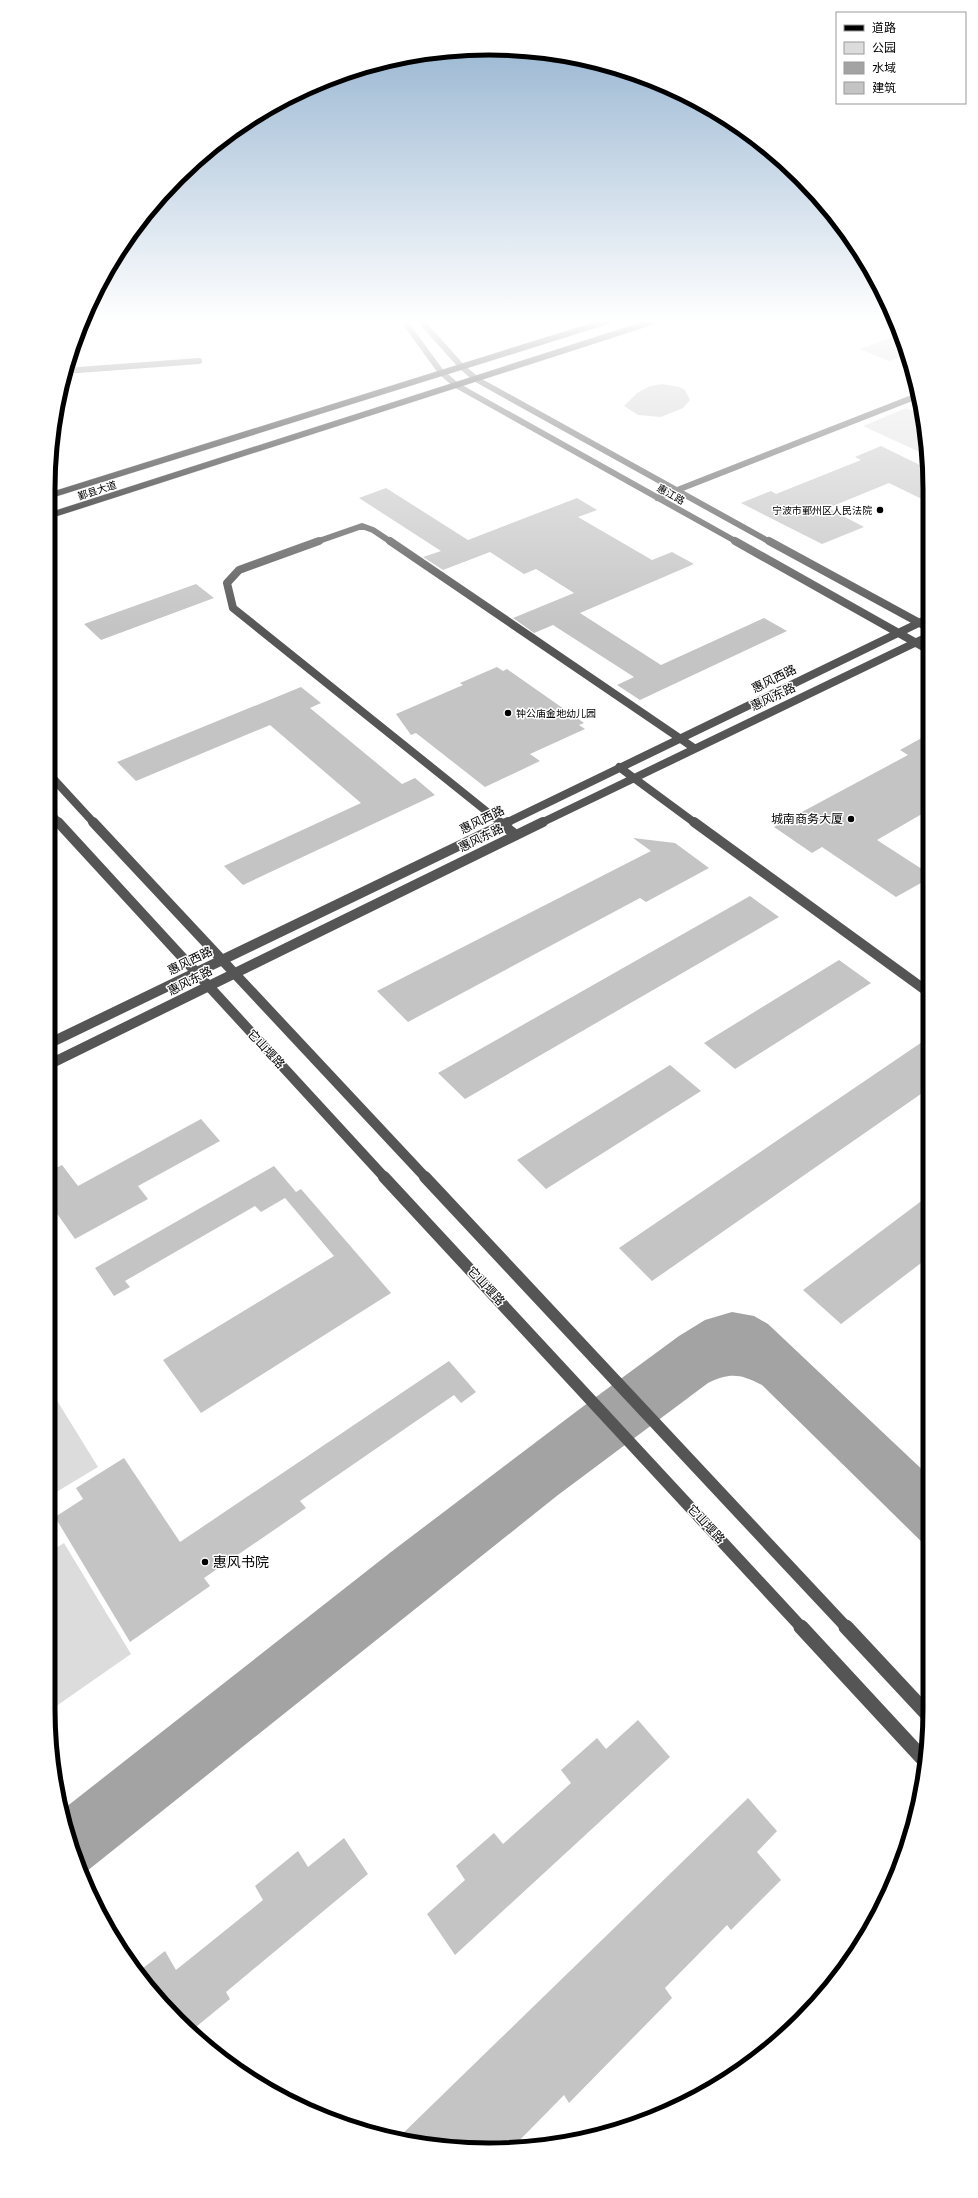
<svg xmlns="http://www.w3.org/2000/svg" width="978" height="2198" viewBox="0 0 978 2198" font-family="Quicksand,'Noto Sans SC',sans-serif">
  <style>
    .green { fill: #dcdcdc }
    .water { fill: #a3a3a3 }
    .building { fill: #c4c4c4 }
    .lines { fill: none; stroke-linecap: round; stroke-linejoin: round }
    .major-casing { stroke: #dbdbdb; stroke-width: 7 }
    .minor-far4 { stroke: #555; stroke-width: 6 }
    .minor-far3 { stroke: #555; stroke-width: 8 }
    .minor-far2 { stroke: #555; stroke-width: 10 }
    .minor-far1 { stroke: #555; stroke-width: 12 }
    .minor { stroke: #555; stroke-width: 15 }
    .major { stroke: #000; stroke-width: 6 }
    .poi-dot { fill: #000; stroke: #fff; stroke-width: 1.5 }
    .labels { text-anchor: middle; stroke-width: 3; stroke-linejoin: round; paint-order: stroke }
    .far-street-label { font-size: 10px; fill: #000; stroke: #fff }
    .far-poi-label { font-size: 10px; fill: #000; stroke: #fff; text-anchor: end }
    .street-label { font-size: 12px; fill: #000; stroke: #fff }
    .poi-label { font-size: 12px; fill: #000; stroke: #fff; text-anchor: end }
    .near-poi-label { font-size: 14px; fill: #000; stroke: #fff; text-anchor: start }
    .rim { fill: none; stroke: #000; stroke-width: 5 }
  </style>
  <rect width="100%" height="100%" fill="#fff"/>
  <path class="green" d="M 906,408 L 922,415 L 926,431 L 926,455 L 863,426 Z
    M 48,1386 L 98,1467 L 48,1497 Z
    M 64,1543 L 131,1654 L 52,1709 L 48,1702 L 48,1553 Z"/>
  <path class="water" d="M 732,1312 L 754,1316 L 768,1324 L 929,1476 L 930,1550 L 762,1385 C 741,1374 730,1372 708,1383 L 558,1495 L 82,1875 L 71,1851 L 61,1811 L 391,1552 L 581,1408 L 679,1336 L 705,1320 Z"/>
  <path class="building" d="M 900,334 L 906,355 L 889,361 L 860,349 Z
    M 662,384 L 679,387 L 685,390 L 690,400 L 683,408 L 661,417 L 638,415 L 624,406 L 637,393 L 650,386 Z
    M 881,446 L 926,468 L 926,501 L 889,483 L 828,508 L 864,527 L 822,544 L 741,503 L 771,491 L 776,494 L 861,460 L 855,457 Z
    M 386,488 L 468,540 L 577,498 L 597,510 L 578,517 L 652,560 L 672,552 L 694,564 L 580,613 L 661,665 L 764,618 L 787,631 L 640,700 L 617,685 L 634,677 L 553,625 L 534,633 L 513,618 L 574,593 L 536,569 L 524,574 L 490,552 L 443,570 L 423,557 L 441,551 L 359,498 Z
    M 196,584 L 214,598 L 101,640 L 84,624 Z
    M 497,667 L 503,671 L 507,669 L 584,723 L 579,725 L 585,729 L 530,754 L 540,761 L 485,787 L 416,733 L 411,735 L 396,714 L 463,685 L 460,683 Z
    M 301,687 L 321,703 L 310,708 L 402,784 L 415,778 L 435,795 L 243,885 L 224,866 L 361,803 L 270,725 L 136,781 L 117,762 Z
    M 927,735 L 927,811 L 877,840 L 928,873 L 928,879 L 896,897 L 822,847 L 812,853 L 774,827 L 908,755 L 900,750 Z
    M 633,838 L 675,843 L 709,868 L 646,902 L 640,898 L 408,1022 L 377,991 L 651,851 Z
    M 750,896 L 779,917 L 465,1099 L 438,1073 Z
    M 839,960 L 871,983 L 735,1069 L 704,1043 Z
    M 928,1038 L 928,1089 L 652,1281 L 619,1248 Z
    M 670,1065 L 701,1091 L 546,1189 L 517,1160 Z
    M 201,1119 L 220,1141 L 138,1186 L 148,1199 L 75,1239 L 48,1201 L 48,1172 L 62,1165 L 78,1186 Z
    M 274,1166 L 296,1192 L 301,1189 L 391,1293 L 201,1413 L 163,1360 L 334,1256 L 285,1198 L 261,1212 L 255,1206 L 125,1281 L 130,1287 L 114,1296 L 95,1268 Z
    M 928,1196 L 929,1257 L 841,1324 L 803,1290 Z
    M 449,1361 L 476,1392 L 461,1403 L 454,1395 L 300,1501 L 306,1508 L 204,1578 L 210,1586 L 130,1642 L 55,1517 L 83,1499 L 76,1488 L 124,1458 L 180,1542 Z
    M 638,1720 L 670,1757 L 455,1955 L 427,1914 L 465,1880 L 456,1866 L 494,1833 L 503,1844 L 571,1783 L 561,1770 L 597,1738 L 606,1749 Z
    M 748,1798 L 777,1831 L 757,1852 L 781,1880 L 731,1930 L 727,1925 L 665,1988 L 672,1998 L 569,2103 L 564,2095 L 512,2148 L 489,2150 L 396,2140 Z
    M 344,1838 L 368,1874 L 226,1992 L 230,1999 L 191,2031 L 157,2000 L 138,1972 L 165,1951 L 176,1970 L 263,1900 L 255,1886 L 298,1851 L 308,1867 Z"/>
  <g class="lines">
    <g class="major-casing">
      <path id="major" d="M 48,496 L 608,321
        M 48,516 L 655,321"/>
    </g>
    <path class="minor-far4" d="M 404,321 L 441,372 L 456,385 L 737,542
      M 421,321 L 461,366 L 476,379 L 770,542
      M 65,371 L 199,361
      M 657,498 L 917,396
      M 316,542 L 362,526 L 373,530 L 391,542"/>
    <path class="minor-far3" d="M 319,541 L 239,570 L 227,583 L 233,608 L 501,823
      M 390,541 L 694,748
      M 735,541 L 927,649
      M 769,541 L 927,627
      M 619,767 L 695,823
      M 48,773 L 94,823
      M 48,811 L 59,823
      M 506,823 L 927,619
      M 541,823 L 927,637"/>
    <path class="minor-far2" d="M 58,822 L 385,1178
      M 93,822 L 426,1178
      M 499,822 L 516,835
      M 694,822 L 928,992
      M 48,1044 L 508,822
      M 48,1065 L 543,822"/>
    <path class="minor-far1" d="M 384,1177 L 802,1628
      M 425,1177 L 847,1628"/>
    <path class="minor" d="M 801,1627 L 925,1761
      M 846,1627 L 929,1716"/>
    <use href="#major" class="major"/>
  </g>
  <linearGradient id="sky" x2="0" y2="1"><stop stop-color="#8cadcc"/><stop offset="0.51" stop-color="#fff"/><stop offset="1" stop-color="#fff" stop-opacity="0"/></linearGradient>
  <rect width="978" height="629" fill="url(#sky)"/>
  <g class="poi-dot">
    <circle cx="880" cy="510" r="4"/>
    <circle cx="508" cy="713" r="4"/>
    <circle cx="851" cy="819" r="4"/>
    <circle cx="205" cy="1562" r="4"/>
  </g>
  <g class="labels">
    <g class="far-street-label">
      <text transform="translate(97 490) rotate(-18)" y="4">鄞县大道</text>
      <text transform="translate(671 494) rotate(29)" y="4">惠江路</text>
    </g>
    <g class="far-poi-label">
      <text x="872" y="514">宁波市鄞州区人民法院</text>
      <text x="516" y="717" text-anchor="start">钟公庙金地幼儿园</text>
    </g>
    <g class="street-label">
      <text transform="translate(774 679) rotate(-26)" y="4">惠风西路</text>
      <text transform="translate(773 697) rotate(-25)" y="4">惠风东路</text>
      <text transform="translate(482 820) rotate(-26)" y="4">惠风西路</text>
      <text transform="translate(481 838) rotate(-26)" y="4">惠风东路</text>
      <text transform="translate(190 961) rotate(-26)" y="4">惠风西路</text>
      <text transform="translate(190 981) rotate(-27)" y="4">惠风东路</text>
      <text transform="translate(266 1049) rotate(47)" y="4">它山堰路</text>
      <text transform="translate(486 1286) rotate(47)" y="4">它山堰路</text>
      <text transform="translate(706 1524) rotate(47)" y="4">它山堰路</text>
    </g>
    <g class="poi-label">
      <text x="843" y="823">城南商务大厦</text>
    </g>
    <g class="near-poi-label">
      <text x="213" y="1567">惠风书院</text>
    </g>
  </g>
  <path d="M0 0H978V2198H0ZM489 55H489A434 434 0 0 1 923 489V1709A434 434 0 0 1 489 2143H489A434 434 0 0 1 55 1709V489A434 434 0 0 1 489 55Z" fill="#fff" fill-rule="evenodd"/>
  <path class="rim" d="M489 55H489A434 434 0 0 1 923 489V1709A434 434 0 0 1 489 2143H489A434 434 0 0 1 55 1709V489A434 434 0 0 1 489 55Z"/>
  <rect x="836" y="12" width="130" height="92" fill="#ffffff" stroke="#999999"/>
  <rect x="844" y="25" width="20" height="6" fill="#000000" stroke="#999999"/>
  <text x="872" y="32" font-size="12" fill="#000000">道路</text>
  <rect x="844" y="42" width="20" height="12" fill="#dcdcdc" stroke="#999999"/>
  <text x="872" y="52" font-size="12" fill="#000000">公园</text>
  <rect x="844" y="62" width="20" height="12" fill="#a3a3a3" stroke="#999999"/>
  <text x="872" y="72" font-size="12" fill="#000000">水域</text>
  <rect x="844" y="82" width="20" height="12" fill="#c4c4c4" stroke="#999999"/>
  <text x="872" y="92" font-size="12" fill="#000000">建筑</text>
</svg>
